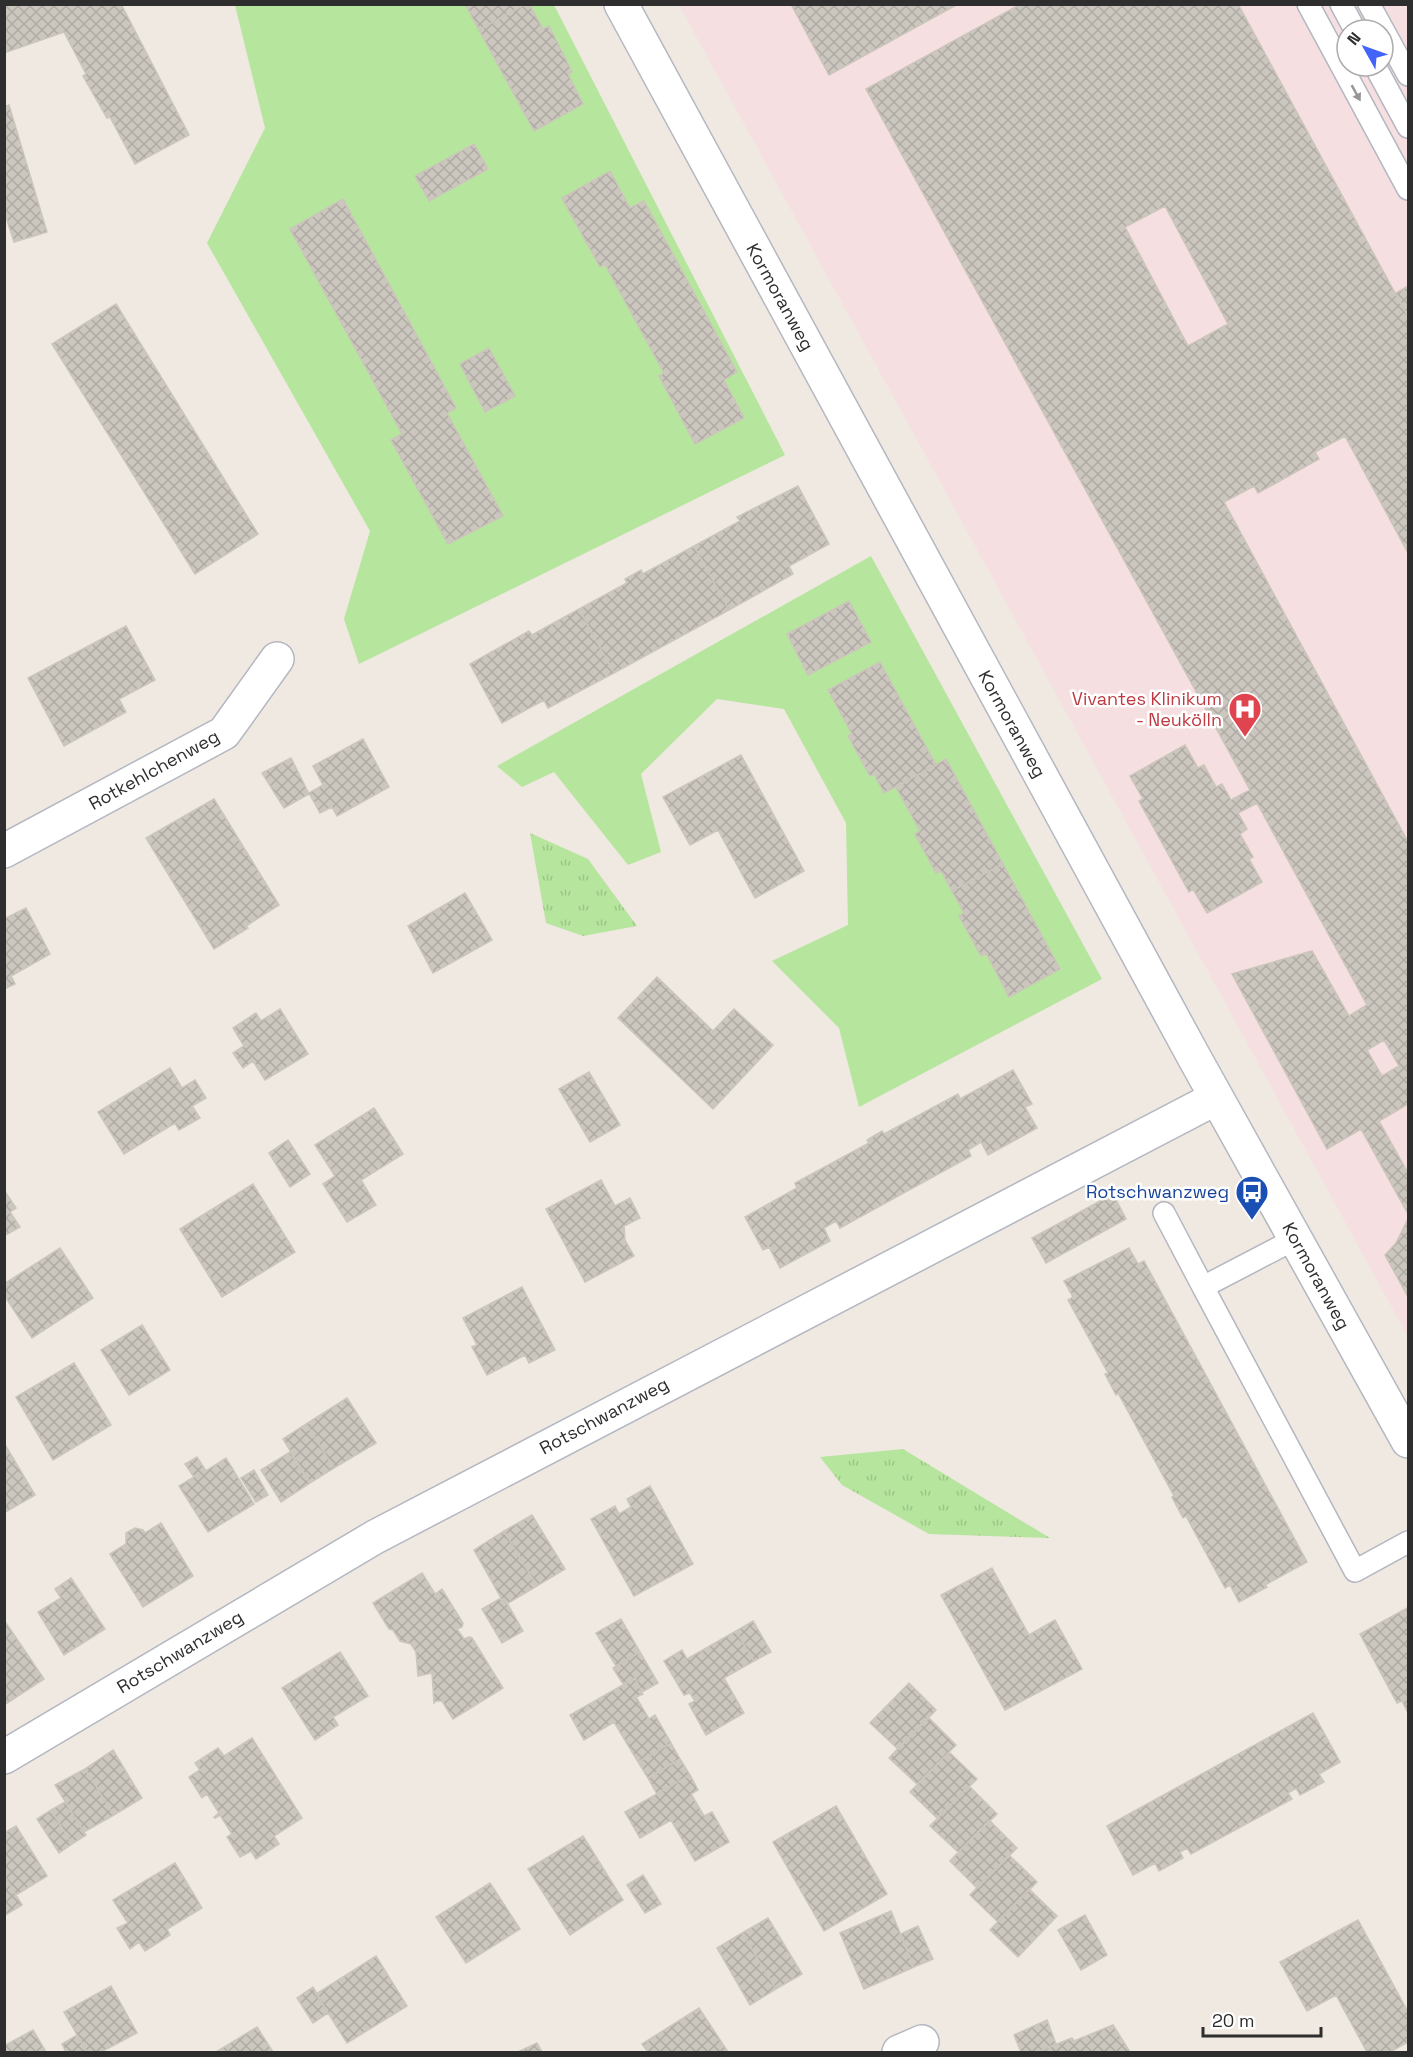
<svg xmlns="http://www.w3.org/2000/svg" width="1413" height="2057" viewBox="0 0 1413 2057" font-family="'Space Grotesk',sans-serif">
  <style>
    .medical { fill: #f5dfe0; fill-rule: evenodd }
    .grass { fill: #b6e59e }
    .park { fill: url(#park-tufts) }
    .building { fill: url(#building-cross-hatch); stroke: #cbc5ba; stroke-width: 1.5; fill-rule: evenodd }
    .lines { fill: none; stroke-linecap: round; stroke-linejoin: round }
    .service-casing { stroke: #b4b7c1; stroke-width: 24 }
    .minor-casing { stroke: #b4b7c1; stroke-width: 36 }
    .service { stroke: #fff; stroke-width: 21 }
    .minor { stroke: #fff; stroke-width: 33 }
    .oneway { fill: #969696 }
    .labels { text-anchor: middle; stroke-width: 5; stroke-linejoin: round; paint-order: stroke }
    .street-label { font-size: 18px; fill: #2e2e2e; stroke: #fff }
    .health-label { font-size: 18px; fill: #be3a42; stroke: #fff; text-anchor: end }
    .transit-label { font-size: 18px; fill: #164399; stroke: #fff; text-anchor: end }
  </style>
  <defs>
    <pattern id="park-tufts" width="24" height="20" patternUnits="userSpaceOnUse" patternTransform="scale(1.5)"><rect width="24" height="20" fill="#b6e59e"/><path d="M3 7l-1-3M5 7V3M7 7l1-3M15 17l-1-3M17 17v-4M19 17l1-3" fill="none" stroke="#9dc588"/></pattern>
    <pattern id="building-cross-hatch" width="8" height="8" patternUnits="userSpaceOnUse" patternTransform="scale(1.5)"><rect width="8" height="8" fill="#cbc7bf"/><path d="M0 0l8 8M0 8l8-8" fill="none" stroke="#afaba4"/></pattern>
  </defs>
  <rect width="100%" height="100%" fill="#efe9e1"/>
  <path class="medical" d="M 679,5 L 1408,5 L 1408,1337 L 1320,1176 ZM 1347,30 L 1383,30 L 1383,66 L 1347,66 Z"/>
  <path class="grass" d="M 235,5 L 554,5 L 785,455 L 359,664 L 344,619 L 370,531 L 207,243 L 265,128 Z
    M 871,556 L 1102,979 L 859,1107 L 839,1028 L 772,961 L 848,925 L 846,823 L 784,709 L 717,699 L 641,774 L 661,852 L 628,865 L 554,772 L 522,787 L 497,766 Z"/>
  <path class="park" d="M 530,833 L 588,859 L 637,926 L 583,936 L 546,923 Z
    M 903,1449 L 1050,1538 L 929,1534 L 842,1485 L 820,1457 Z"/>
  <path class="building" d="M 4,4 L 121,4 L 189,135 L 135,164 L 110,117 L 107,118 L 83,76 L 86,74 L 64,32 L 4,53 Z
    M 465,4 L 526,4 L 479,30 Z
    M 526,4 L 529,4 L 543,29 L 549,26 L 572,72 L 568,74 L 583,104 L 534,131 L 479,30 Z
    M 791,4 L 958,4 L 829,75 Z
    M 1021,4 L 1238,4 L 1408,317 L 1408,553 L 1345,436 L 1315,452 L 1319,459 L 1258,493 L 1254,486 L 1224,502 L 1408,842 L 1408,1104 L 1379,1121 L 1408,1173 L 1408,1214 L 1361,1129 L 1327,1149 L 1232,974 L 1312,951 L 1349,1016 L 1367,1005 L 1257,803 L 1238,813 L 1247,829 L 1240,834 L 1253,857 L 1249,859 L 1262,882 L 1207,913 L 1193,889 L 1189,892 L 1139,801 L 1143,799 L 1130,776 L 1185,745 L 1198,768 L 1204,765 L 1216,787 L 1222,784 L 1231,800 L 1250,790 L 866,89 ZM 1165,206 L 1228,324 L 1188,346 L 1125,227 ZM 1384,1040 L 1399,1066 L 1382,1076 L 1367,1050 Z
    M 9,105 L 47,232 L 14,242 L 4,211 L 4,107 Z
    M 474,144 L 488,169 L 429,201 L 415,176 Z
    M 610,171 L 630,208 L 644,201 L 737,372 L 724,380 L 744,418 L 695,444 L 659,376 L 664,373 L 610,274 L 605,264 L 600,267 L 562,198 Z
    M 343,199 L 456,408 L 447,413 L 503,516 L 448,544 L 391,440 L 402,434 L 290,229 Z
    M 1408,286 L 1408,317 L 1396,293 Z
    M 116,304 L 258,534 L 195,574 L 52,344 Z
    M 489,348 L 515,396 L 485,412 L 460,364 Z
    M 798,486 L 829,544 L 789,566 L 793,574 L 729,610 L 694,546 L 740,521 L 737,517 Z
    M 694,546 L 729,610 L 614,673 L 579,609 L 627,583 L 625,579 L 641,570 L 643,574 Z
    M 849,601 L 871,642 L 808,675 L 787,634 Z
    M 579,609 L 614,673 L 548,708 L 544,700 L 502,723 L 470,664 L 529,631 L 532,635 Z
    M 126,626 L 155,680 L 119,699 L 126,712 L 64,746 L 28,678 Z
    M 880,662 L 936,765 L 884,793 L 874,774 L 870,776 L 848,736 L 852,734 L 828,690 Z
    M 363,739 L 389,787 L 337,816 L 332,807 L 320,813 L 309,793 L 323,785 L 313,766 Z
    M 741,755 L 804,871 L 755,898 L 718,830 L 690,845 L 663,797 Z
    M 291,758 L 309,794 L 284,808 L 262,773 Z
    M 946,759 L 1003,864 L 952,891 L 941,871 L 936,873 L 915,834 L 920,831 L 896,787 Z
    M 214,799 L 279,905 L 246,926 L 248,928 L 214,949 L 146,838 Z
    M 1003,864 L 1060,969 L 1009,997 L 986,953 L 981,956 L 959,916 L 964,913 L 952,891 Z
    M 465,893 L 492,940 L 433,973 L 408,926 Z
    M 26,908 L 50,954 L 11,976 L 15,984 L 4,989 L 4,919 Z
    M 657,977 L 713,1031 L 734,1009 L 773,1045 L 713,1109 L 618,1018 Z
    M 280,1009 L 308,1054 L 265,1080 L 253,1061 L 243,1068 L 233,1053 L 244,1046 L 233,1028 L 256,1013 L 261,1021 Z
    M 170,1068 L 182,1088 L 195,1080 L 206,1098 L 192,1106 L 200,1118 L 179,1130 L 175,1123 L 124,1154 L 98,1112 Z
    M 1013,1070 L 1032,1104 L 1025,1107 L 1037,1128 L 988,1155 L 981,1142 L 968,1150 L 971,1156 L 840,1228 L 836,1221 L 824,1228 L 830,1241 L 780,1268 L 769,1247 L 763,1250 L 745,1217 L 797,1188 L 795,1183 L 869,1143 L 867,1140 L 882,1131 L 884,1134 L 958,1094 L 960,1099 Z
    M 589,1072 L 620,1125 L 590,1142 L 559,1089 Z
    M 374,1108 L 403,1154 L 361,1180 L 376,1205 L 347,1222 L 323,1184 L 335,1176 L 315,1145 Z
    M 288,1140 L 310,1174 L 290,1187 L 269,1153 Z
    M 601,1180 L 615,1206 L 630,1198 L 640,1218 L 624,1226 L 625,1240 L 634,1256 L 585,1282 L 546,1209 Z
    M 253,1184 L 295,1252 L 222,1297 L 180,1229 Z
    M 4,1190 L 16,1208 L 10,1212 L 20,1227 L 4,1236 Z
    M 1113,1194 L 1126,1219 L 1046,1263 L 1032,1238 Z
    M 1408,1219 L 1408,1297 L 1385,1255 L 1396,1243 Z
    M 60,1248 L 93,1298 L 32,1338 L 4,1295 L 4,1284 Z
    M 1129,1248 L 1138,1264 L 1144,1261 L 1307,1562 L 1265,1585 L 1267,1587 L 1239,1602 L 1230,1585 L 1225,1588 L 1186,1516 L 1183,1518 L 1172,1497 L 1174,1496 L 1118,1393 L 1116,1395 L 1105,1374 L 1108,1373 L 1068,1300 L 1073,1297 L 1064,1281 Z
    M 522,1287 L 555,1350 L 529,1363 L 525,1355 L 487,1375 L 472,1347 L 477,1345 L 463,1318 Z
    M 142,1325 L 170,1370 L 129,1395 L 101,1350 Z
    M 74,1363 L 111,1425 L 53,1460 L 16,1397 Z
    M 347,1398 L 376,1443 L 334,1468 L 306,1424 Z
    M 306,1424 L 334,1468 L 310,1483 L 283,1439 Z
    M 4,1443 L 35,1495 L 4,1513 Z
    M 290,1452 L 310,1483 L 281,1502 L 261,1470 Z
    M 197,1457 L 206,1471 L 226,1458 L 254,1504 L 208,1532 L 179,1486 L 194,1477 L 185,1464 Z
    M 254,1470 L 268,1495 L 256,1502 L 241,1478 Z
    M 650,1486 L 693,1564 L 634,1596 L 591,1519 L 615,1506 L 619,1514 L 631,1507 L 627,1499 Z
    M 532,1515 L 565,1569 L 537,1586 L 504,1531 Z
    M 161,1523 L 193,1576 L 143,1607 L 110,1554 L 126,1544 L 126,1533 L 135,1528 L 143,1530 L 145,1533 Z
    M 504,1531 L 537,1586 L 505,1605 L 474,1550 Z
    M 992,1568 L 1029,1635 L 1055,1620 L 1082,1669 L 1005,1710 L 941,1595 Z
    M 422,1573 L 435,1594 L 442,1589 L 463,1623 L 462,1627 L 457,1629 L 464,1639 L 469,1637 L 472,1638 L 503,1688 L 453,1719 L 442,1701 L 436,1701 L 434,1703 L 432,1673 L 418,1676 L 416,1652 L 411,1644 L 400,1641 L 393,1630 L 389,1629 L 373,1603 Z
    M 71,1578 L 105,1629 L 64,1655 L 38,1612 L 61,1598 L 55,1589 Z
    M 501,1598 L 505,1605 L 507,1603 L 523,1631 L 502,1643 L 482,1609 Z
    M 1407,1608 L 1408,1611 L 1408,1713 L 1402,1701 L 1397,1703 L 1360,1634 Z
    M 621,1619 L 640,1652 L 616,1666 L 596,1633 Z
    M 4,1620 L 44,1679 L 4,1705 Z
    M 753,1621 L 771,1652 L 754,1661 L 736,1631 Z
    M 736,1631 L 754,1661 L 724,1678 L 744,1713 L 706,1735 L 689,1704 L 695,1701 L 690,1693 L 684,1695 L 664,1661 L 682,1650 L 687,1659 Z
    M 340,1652 L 368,1696 L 333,1717 L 338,1725 L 315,1740 L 282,1688 Z
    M 640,1652 L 658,1683 L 642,1692 L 635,1678 L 623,1684 L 613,1668 Z
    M 635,1678 L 643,1694 L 636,1697 L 649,1719 L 655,1715 L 671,1743 L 638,1762 L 614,1722 L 584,1740 L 570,1715 Z
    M 909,1683 L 936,1710 L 898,1749 L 870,1723 Z
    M 1313,1713 L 1340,1762 L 1319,1774 L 1324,1782 L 1300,1795 L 1296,1788 L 1288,1793 L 1292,1799 L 1191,1854 L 1187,1848 L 1180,1852 L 1183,1858 L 1159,1871 L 1155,1863 L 1133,1875 L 1107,1826 Z
    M 928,1717 L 956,1745 L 917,1784 L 889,1758 Z
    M 252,1738 L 302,1818 L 274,1836 L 279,1844 L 256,1859 L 251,1851 L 240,1857 L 227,1837 L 232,1834 L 220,1815 L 215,1818 L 214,1817 L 219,1813 L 207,1794 L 202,1798 L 189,1777 L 200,1770 L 195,1763 L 218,1748 L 224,1756 Z
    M 671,1743 L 680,1759 L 648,1778 L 638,1762 Z
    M 113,1750 L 142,1798 L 114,1815 L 85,1769 Z
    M 949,1752 L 977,1779 L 937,1818 L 910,1792 Z
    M 680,1759 L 690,1775 L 657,1794 L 648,1778 Z
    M 85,1769 L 114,1815 L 84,1832 L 55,1785 Z
    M 690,1775 L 698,1790 L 691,1794 L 704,1816 L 712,1812 L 729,1842 L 695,1861 L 671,1820 L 640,1838 L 625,1812 Z
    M 969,1786 L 997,1814 L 958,1852 L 930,1826 Z
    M 65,1802 L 86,1835 L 72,1844 L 51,1810 Z
    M 836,1806 L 887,1894 L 824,1931 L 773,1842 Z
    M 51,1810 L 72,1844 L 59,1853 L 37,1819 Z
    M 989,1820 L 1017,1848 L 977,1888 L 950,1861 Z
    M 16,1826 L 47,1876 L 16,1895 L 4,1875 L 4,1833 Z
    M 583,1836 L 623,1900 L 570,1935 L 528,1869 Z
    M 1009,1855 L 1037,1882 L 998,1922 L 970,1895 Z
    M 175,1863 L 202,1908 L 167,1929 L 170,1935 L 145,1951 L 139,1942 L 130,1949 L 117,1928 L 128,1923 L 113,1900 Z
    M 4,1875 L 22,1905 L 4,1916 Z
    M 643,1875 L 661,1904 L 645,1913 L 627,1885 Z
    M 490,1883 L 520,1929 L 466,1963 L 436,1917 Z
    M 1029,1889 L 1057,1916 L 1018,1957 L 990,1930 Z
    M 891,1911 L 914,1967 L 864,1989 L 840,1933 Z
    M 1085,1915 L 1107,1955 L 1081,1970 L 1058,1930 Z
    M 768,1918 L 802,1974 L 776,1989 L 742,1933 Z
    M 1358,1920 L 1408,2012 L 1408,2042 L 1390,2052 L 1367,2052 L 1336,1995 L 1307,2011 L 1280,1962 Z
    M 918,1926 L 933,1959 L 914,1967 L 901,1934 Z
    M 742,1933 L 776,1989 L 750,2005 L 717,1948 Z
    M 376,1956 L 407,2006 L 347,2043 L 316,1994 Z
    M 111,1986 L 137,2033 L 101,2052 L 87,2052 L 64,2012 Z
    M 313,1987 L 328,2013 L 313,2023 L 297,1998 Z
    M 699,2008 L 728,2052 L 648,2052 L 642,2044 Z
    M 1047,2020 L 1056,2044 L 1042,2050 L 1043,2052 L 1021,2052 L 1014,2035 Z
    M 1113,2025 L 1130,2052 L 1043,2052 L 1042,2050 L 1072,2038 L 1074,2041 Z
    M 257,2027 L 273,2052 L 216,2052 Z
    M 33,2030 L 46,2052 L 4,2052 L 4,2046 Z
    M 77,2035 L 87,2052 L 66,2052 L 62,2044 Z
    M 537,2043 L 542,2052 L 518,2052 Z"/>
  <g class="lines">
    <g class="service-casing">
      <path id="service" d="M 1308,4 L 1408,189
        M 1341,4 L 1355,30
        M 1369,4 L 1408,75
        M 1375,66 L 1408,127
        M 1164,1213 L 1203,1287 L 1295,1239
        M 1203,1287 L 1355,1571 L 1408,1542"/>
    </g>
    <g class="minor-casing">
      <path id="minor" d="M 621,4 L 1194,1057 L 1408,1441
        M 4,851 L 224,733 L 277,659
        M 4,1757 L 375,1537 L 1216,1098
        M 899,2052 L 922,2042"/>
    </g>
    <use href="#service" class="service"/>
    <use href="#minor" class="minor"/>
  </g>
  <defs><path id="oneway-solid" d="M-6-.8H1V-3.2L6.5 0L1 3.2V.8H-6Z" transform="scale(1.5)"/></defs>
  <use class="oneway" href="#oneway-solid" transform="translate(1356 93) rotate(61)"/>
  <defs>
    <g id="hospital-pin" transform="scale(1.725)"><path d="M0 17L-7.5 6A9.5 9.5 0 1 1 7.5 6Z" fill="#e0444e" stroke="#fff"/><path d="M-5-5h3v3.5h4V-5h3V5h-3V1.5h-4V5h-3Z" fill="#fff"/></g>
    <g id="bus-pin" transform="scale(1.725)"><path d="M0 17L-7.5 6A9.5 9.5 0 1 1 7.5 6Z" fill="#1a4fb4" stroke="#fff"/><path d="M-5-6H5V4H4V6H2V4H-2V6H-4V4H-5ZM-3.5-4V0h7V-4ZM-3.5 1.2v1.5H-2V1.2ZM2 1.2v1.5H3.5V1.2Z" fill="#fff"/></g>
  </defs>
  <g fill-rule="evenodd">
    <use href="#hospital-pin" x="1245" y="709"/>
    <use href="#bus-pin" x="1252" y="1192"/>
  </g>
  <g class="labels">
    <g class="street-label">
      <text transform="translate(780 297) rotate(61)" y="6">Kormoranweg</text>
      <text transform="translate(1012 724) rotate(61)" y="6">Kormoranweg</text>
      <text transform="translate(154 770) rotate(-29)" y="6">Rotkehlchenweg</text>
      <text transform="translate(1316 1276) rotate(61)" y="6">Kormoranweg</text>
      <text transform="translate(604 1416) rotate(-28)" y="6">Rotschwanzweg</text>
      <text transform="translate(180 1652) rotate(-31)" y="6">Rotschwanzweg</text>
    </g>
    <g class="health-label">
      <text x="1222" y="705">Vivantes Klinikum<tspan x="1222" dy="21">- Neukölln</tspan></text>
    </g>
    <g class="transit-label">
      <text x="1229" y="1198">Rotschwanzweg</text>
    </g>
  </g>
  <rect width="1413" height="2057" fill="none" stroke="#2e2e2e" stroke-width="12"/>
  <g transform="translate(1365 48) rotate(310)"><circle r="28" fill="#ffffff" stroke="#ababab" stroke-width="1.5"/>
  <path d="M0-4.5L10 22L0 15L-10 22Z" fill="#4264fb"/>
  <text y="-9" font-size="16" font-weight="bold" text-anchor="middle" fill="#2e2e2e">N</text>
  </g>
  <path d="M1203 2027v9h118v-9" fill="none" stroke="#2e2e2e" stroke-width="3"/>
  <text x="1212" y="2027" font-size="18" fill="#2e2e2e" stroke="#ffffff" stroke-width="4.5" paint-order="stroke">20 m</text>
</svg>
